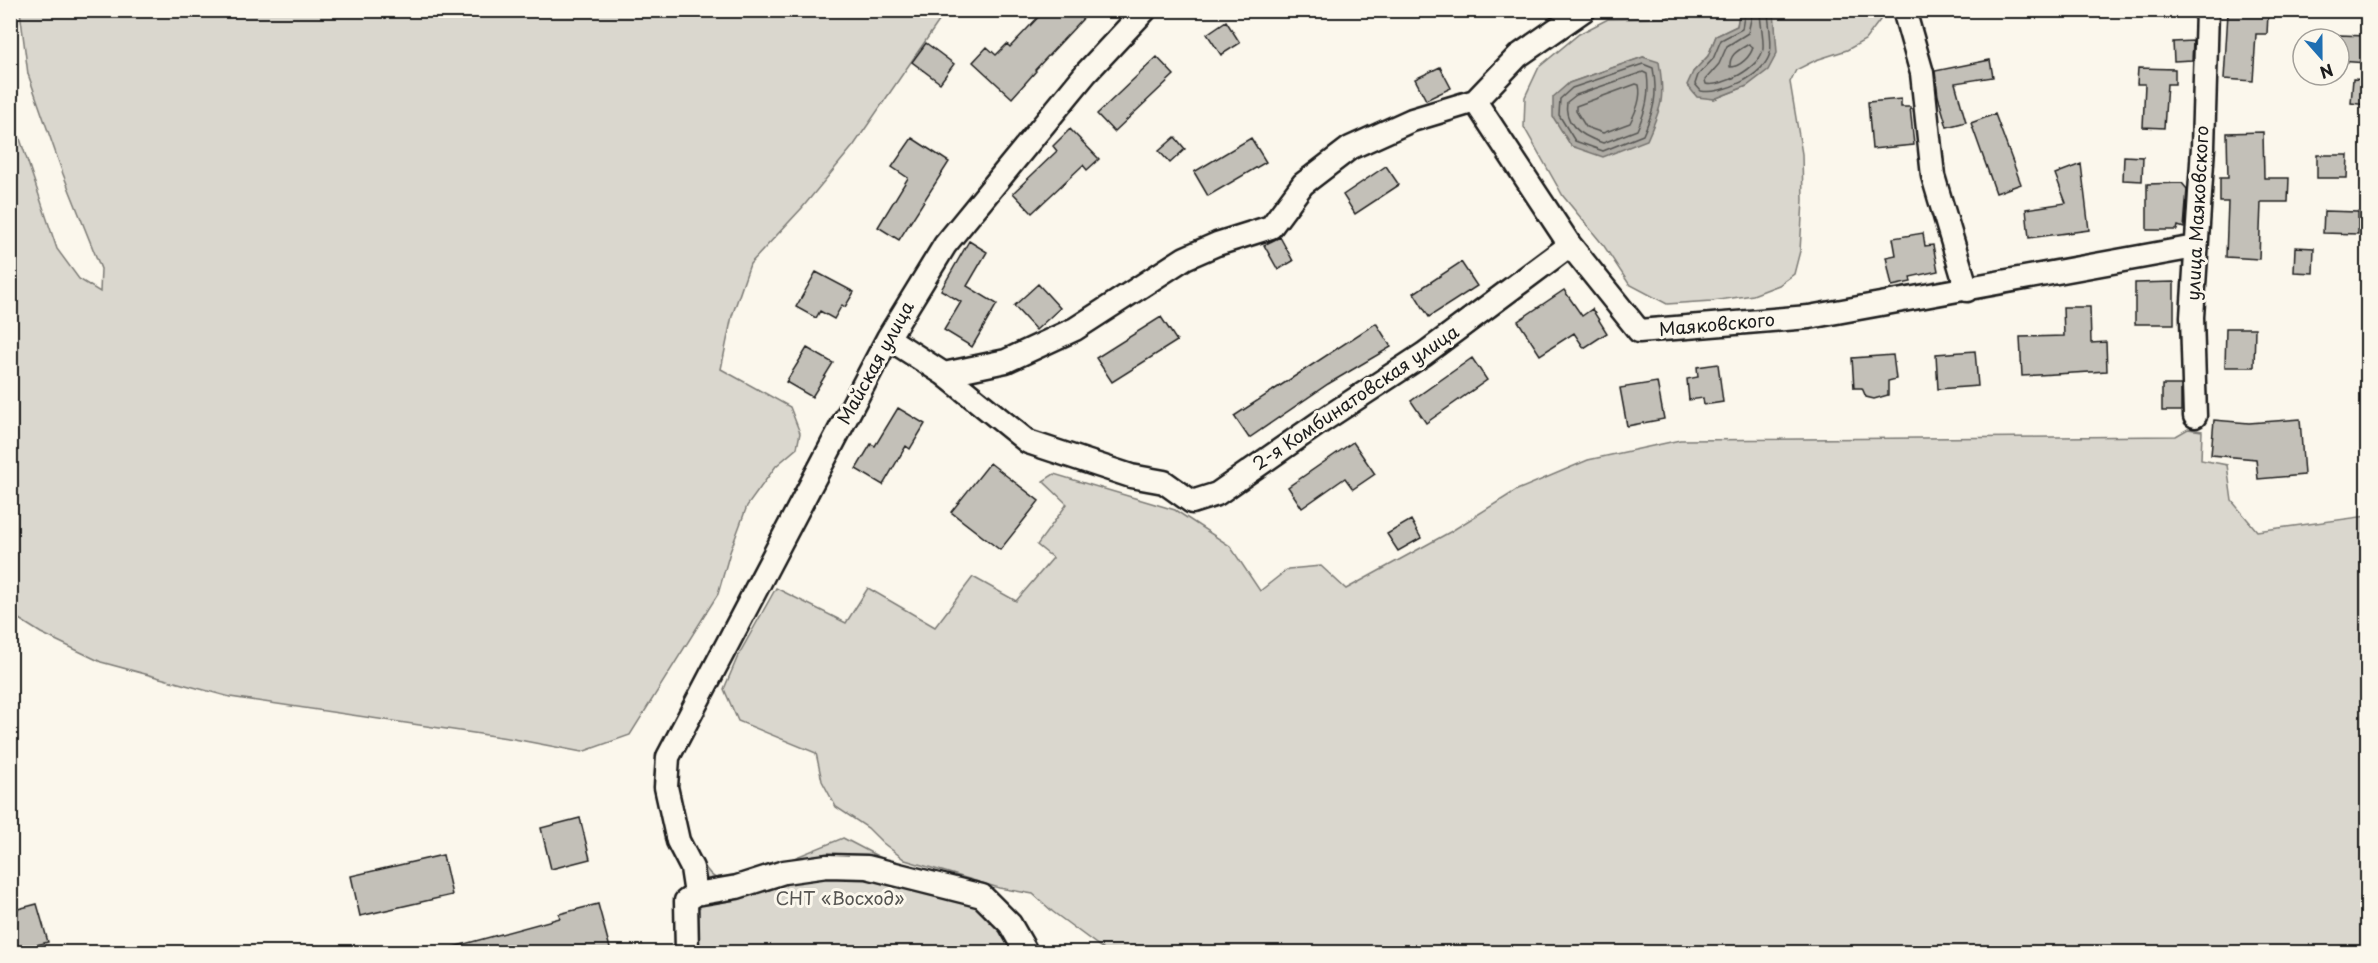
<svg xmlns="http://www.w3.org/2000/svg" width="2378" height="963" viewBox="0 0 2378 963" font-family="'Playpen Sans',sans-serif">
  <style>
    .green { fill: #dad7ce; stroke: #7b7a75; stroke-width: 1.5; fill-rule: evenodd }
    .water { fill: #afaca5; stroke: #74726e; stroke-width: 1.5 }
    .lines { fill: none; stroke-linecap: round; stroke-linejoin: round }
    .shore { stroke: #575653; stroke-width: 1.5 }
    .building { fill: #c3c0b8; stroke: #1c1c1c; stroke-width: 1.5 }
    .minor-casing { stroke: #1c1c1c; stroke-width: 27 }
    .minor { stroke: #fbf7ec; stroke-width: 22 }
    .labels { text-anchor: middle; stroke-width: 6; stroke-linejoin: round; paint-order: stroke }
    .street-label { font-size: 18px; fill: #1c1c1c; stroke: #fbf7ec }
    .park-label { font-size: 18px; fill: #555451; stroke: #fbf7ec }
  </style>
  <rect width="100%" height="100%" fill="#fbf7ec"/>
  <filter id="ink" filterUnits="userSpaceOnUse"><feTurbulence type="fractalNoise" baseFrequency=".0167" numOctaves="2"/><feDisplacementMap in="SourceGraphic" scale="12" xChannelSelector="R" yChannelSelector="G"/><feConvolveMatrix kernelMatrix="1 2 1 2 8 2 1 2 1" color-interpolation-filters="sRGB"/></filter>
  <g filter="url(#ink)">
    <path class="green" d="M 20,11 L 946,11 L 854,145 L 802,208 L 750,264 L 732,316 L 721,369 L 790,407 L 800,433 L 797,448 L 776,466 L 747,506 L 730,552 L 718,594 L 630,735 L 582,752 L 514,739 L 230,697 L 101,662 L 41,633 L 11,614 L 11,112 L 57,249 L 79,279 L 100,292 L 101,269 L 63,174 L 28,74 Z
      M 1678,11 L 1740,11 L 1737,26 L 1716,36 L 1708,56 L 1693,72 L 1714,99 L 1747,86 L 1774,30 L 1774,11 L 1878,11 L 1880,20 L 1865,40 L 1847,50 L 1816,60 L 1796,70 L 1790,82 L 1802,154 L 1803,200 L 1800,251 L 1794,274 L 1779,285 L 1753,295 L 1712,301 L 1667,304 L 1629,284 L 1604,246 L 1563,196 L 1524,127 L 1525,97 L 1539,67 L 1579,34 L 1608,19 L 1667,18 ZM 1643,57 L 1571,146 L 1569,83 Z
      M 2188,429 L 2202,431 L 2201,460 L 2227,465 L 2232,501 L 2257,531 L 2367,516 L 2367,952 L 1107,952 L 1053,912 L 1033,894 L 999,888 L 905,860 L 883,843 L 868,828 L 836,807 L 822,781 L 816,753 L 738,721 L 724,689 L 738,656 L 776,588 L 846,623 L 868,588 L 935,627 L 973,577 L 1016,601 L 1053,558 L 1037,545 L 1067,504 L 1043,481 L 1054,474 L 1175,510 L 1230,546 L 1260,591 L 1288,569 L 1321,566 L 1346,589 L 1450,532 L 1517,490 L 1588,460 L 1680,440 L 2176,436 Z
      M 843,838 L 885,860 L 982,896 L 1026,952 L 687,952 L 695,849 C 709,874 710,884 742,879 Z"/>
    <path class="water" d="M 1740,10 L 1774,11 L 1777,53 L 1768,70 L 1747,86 L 1714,99 L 1697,97 L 1687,85 L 1693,72 L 1708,56 L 1716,36 L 1737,26 Z
      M 1643,57 L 1659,62 C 1665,99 1662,106 1647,140 L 1603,157 L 1571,146 L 1553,117 L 1553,97 L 1569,83 Z"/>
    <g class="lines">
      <path class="shore" d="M 1745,10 L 1742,29 L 1721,40 L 1713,59 L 1698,75 L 1695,84 L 1701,91 C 1722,95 1764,76 1770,53 C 1773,43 1768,22 1768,10
        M 1753,10 L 1748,33 L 1727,46 L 1719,64 L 1705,80 L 1706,84 C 1721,88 1761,67 1763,49 C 1764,37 1760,23 1760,10
        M 1749,44 L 1753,47 C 1751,56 1740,67 1730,67 C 1729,54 1739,50 1749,44 Z
        M 1643,64 L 1653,68 C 1658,96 1654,110 1643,135 L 1603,151 L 1575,141 L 1559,115 L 1560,99 L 1572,88 Z
        M 1643,72 L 1647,74 C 1650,95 1646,110 1637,130 L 1603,143 C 1584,137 1563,126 1567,102 L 1576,95 Z
        M 1636,84 L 1639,85 C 1642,98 1636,111 1630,123 L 1603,133 L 1586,127 L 1576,111 L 1576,106 Z"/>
    </g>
    <path class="building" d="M 1045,10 L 1091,10 L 1035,70 L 1036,71 L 1012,98 L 973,62 L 987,47 L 996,55 L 1007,44 L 1010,47 Z
      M 2228,13 L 2268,14 L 2267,34 L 2256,34 L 2253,81 L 2224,79 Z
      M 1226,21 L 1240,43 L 1221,55 L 1207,34 Z
      M 2339,35 L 2367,36 L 2367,63 L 2339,61 Z
      M 2193,41 L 2192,60 L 2174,61 L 2173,42 Z
      M 926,43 L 954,64 L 940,83 L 912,62 Z
      M 1157,57 L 1174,75 L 1114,132 L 1097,114 Z
      M 1990,60 L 1993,77 L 1955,83 L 1966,122 L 1947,127 L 1938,96 L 1935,71 Z
      M 1440,67 L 1451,88 L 1426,100 L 1415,79 Z
      M 2138,68 L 2175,69 L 2175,84 L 2167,84 L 2164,128 L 2143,127 L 2145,84 L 2137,84 Z
      M 2353,79 L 2367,80 L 2367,105 L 2351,103 Z
      M 1901,99 L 1901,107 L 1910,107 L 1914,145 L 1872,149 L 1868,102 Z
      M 1995,114 L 2021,184 L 1996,193 L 1971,123 Z
      M 1070,129 L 1099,159 L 1087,170 L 1083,165 L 1032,213 L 1013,193 L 1057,151 L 1053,146 Z
      M 2263,132 L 2264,178 L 2289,178 L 2288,202 L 2261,202 L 2259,259 L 2226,257 L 2228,202 L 2220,202 L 2220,178 L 2228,178 L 2227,133 Z
      M 1175,137 L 1185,149 L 1170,163 L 1159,151 Z
      M 912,138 L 949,162 L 899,240 L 878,227 L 908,178 L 892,167 Z
      M 1251,138 L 1266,162 L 1208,196 L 1194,172 Z
      M 2317,155 L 2348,155 L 2347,178 L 2317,178 Z
      M 2124,156 L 2143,157 L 2142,181 L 2123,180 Z
      M 2081,164 L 2089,230 L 2029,238 L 2026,209 L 2066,203 L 2055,174 Z
      M 1386,166 L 1399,185 L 1355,214 L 1343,195 Z
      M 2182,183 L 2187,189 L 2184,228 L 2178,226 L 2177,230 L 2147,230 L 2147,184 Z
      M 2324,211 L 2358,212 L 2358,234 L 2323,233 Z
      M 1923,233 L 1925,246 L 1933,245 L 1938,271 L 1910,277 L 1911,282 L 1892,286 L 1886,257 L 1896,255 L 1893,238 Z
      M 1280,237 L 1293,261 L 1278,270 L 1264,245 Z
      M 969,241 L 987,252 L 967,286 L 997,304 L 972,347 L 944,330 L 961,302 L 941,290 Z
      M 2295,247 L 2314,248 L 2313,273 L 2294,272 Z
      M 1461,262 L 1477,286 L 1429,317 L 1414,293 Z
      M 816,272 L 854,292 L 845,307 L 842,305 L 834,319 L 820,311 L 816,318 L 796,307 Z
      M 2174,282 L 2174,324 L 2135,324 L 2135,283 Z
      M 1038,284 L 1060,308 L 1036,330 L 1014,306 Z
      M 1564,290 L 1582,316 L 1592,309 L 1607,333 L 1584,348 L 1574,333 L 1540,355 L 1518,321 Z
      M 2063,307 L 2090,307 L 2091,343 L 2106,342 L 2107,371 L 2022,376 L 2020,337 L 2064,336 Z
      M 1161,317 L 1177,341 L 1112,382 L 1096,358 Z
      M 1376,323 L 1391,347 L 1328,384 L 1249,438 L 1234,416 Z
      M 2226,328 L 2255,328 L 2254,367 L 2225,367 Z
      M 807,348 L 833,363 L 812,397 L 786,382 Z
      M 1975,351 L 1978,386 L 1938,389 L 1936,354 Z
      M 1893,355 L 1896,379 L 1888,381 L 1888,395 L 1874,399 L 1866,397 L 1862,388 L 1854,388 L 1852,358 Z
      M 1472,358 L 1487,380 L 1426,423 L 1411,401 Z
      M 1718,364 L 1723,402 L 1704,405 L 1703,398 L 1689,400 L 1687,379 L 1698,377 L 1697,367 Z
      M 1657,382 L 1664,419 L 1627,426 L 1620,388 Z
      M 2162,385 L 2181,385 L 2181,411 L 2162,411 Z
      M 898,408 L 925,424 L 910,449 L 906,446 L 883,485 L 856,469 L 871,444 L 875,446 Z
      M 2300,419 L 2304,475 L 2258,479 L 2256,459 L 2211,455 L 2214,420 L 2249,423 Z
      M 1353,442 L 1375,474 L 1353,489 L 1345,478 L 1302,508 L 1288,487 Z
      M 990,463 L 1039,501 L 1000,550 L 951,512 Z
      M 1411,520 L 1421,538 L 1398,551 L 1387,534 Z
      M 580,818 L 590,859 L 551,869 L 541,828 Z
      M 443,855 L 452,895 L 360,916 L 351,876 Z
      M 37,904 L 48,942 L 10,952 L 10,911 Z
      M 598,904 L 611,952 L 453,952 L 453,947 L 560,918 L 559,914 Z"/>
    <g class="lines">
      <g class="minor-casing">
        <path id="minor" d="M 1904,10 L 1922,73 L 1933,176 L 1967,290
          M 1475,101 L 1570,245 L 1639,331 L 1809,317 L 2195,247
          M 888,338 L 944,374 L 1028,442 L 1131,476 L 1164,482 L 1192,502 L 1217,494 L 1319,423 L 1424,354 L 1570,245
          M 944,374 L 1006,361 L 1075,329 L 1185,258 L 1217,244 L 1271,227 L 1303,184 L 1350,148 L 1412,120 L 1475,101 L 1518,56 L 1584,10
          M 2195,416 L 2192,317 L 2203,147 L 2207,10
          M 696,894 L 692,868 L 678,841 L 666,787 L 668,757 L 888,338 L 945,245 L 1086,73 L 1145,10
          M 687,952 L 686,901 L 696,894 L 737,887 L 784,872 L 827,866 L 867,867 L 982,896 L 1010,924 L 1026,952"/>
      </g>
      <use href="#minor" class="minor"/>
    </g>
  </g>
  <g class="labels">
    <g class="street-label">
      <text transform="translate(2198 213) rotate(-87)" y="6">улица Маяковского</text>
      <text transform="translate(1717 325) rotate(-5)" y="6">Маяковского</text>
      <text transform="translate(876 363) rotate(-61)" y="6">Майская улица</text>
      <text transform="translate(1356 398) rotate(-34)" y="6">2-я Комбинатовская улица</text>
    </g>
    <g class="park-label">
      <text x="840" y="905">СНТ «Восход»</text>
    </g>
  </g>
  <rect width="2378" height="963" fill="none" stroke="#fbf7ec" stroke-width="36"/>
  <rect x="18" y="18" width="2342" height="927" fill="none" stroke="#1c1c1c" stroke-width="2" filter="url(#ink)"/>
  <g transform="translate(2321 57) rotate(159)"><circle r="28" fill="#fbf7ec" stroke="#a29f99" stroke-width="1.5"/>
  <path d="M0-4.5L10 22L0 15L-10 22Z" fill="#1f6fb2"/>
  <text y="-9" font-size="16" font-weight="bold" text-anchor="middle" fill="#1c1c1c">N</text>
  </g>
</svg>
